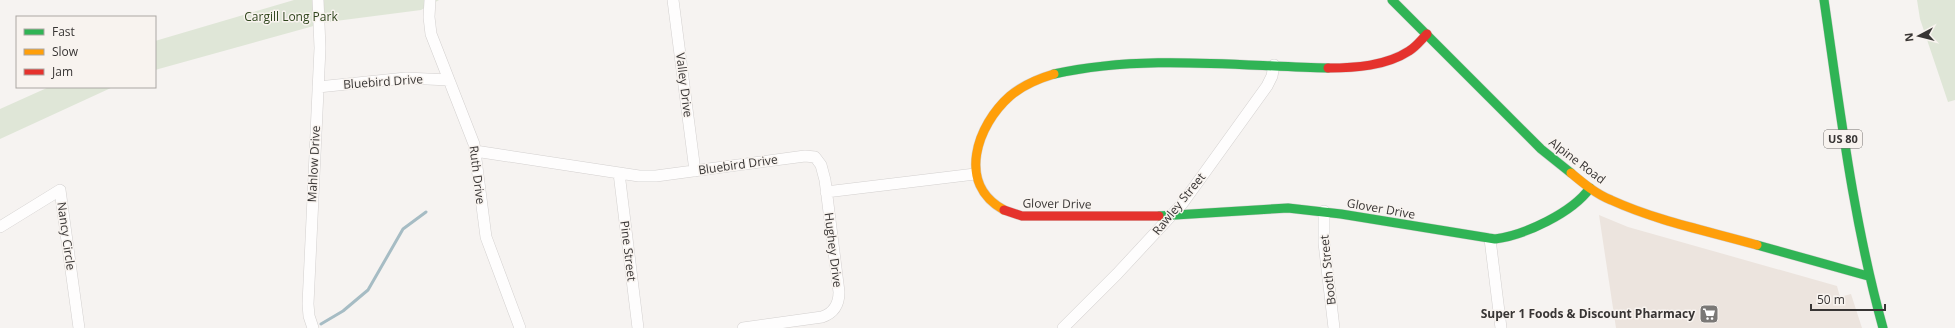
<svg xmlns="http://www.w3.org/2000/svg" width="1955" height="328" viewBox="0 0 1955 328" font-family="'Open Sans',sans-serif">
  <style>
    .built { fill: #ece4de }
    .green { fill: #dfe6d7 }
    .lines { fill: none; stroke-linecap: round; stroke-linejoin: round }
    .stream { stroke: #a6bcc4; stroke-width: 3 }
    .street-casing { stroke: #d3d0cf; stroke-width: 12 }
    .fast-casing { stroke: #d3d0cf; stroke-width: 10 }
    .slow-casing { stroke: #d3d0cf; stroke-width: 10 }
    .jam-casing { stroke: #d3d0cf; stroke-width: 10 }
    .street { stroke: #fefdfd; stroke-width: 11 }
    .fast { stroke: #30b455; stroke-width: 9 }
    .slow { stroke: #ff9f0a; stroke-width: 9 }
    .jam { stroke: #e5322d; stroke-width: 9 }
    .labels { text-anchor: middle; stroke-width: 3; stroke-linejoin: round; paint-order: stroke }
    .shield { fill: #f8f3ef; stroke: #726e6c; stroke-width: 1 }
    .shield-label { font-size: 11px; font-weight: bold; fill: #383534 }
    .park-label { font-size: 12px; fill: #2e451c; stroke: #f8f3ef }
    .street-label { font-size: 12px; fill: #383534; stroke: #f8f3ef }
    .poi-label { font-size: 12px; font-weight: bold; fill: #383534; stroke: #f8f3ef; text-anchor: end }
  </style>
  <rect width="100%" height="100%" fill="#f6f3f1"/>
  <path class="built" d="M 1599,215 L 1628,227 L 1837,286 L 1840,297 L 1851,294 L 1862,328 L 1616,328 Z"/>
  <path class="green" d="M 294,0 L 439,0 L 421,10 L 328,22 L 155,70 L 155,41 Z
    M 1917,0 L 1955,0 L 1955,100 L 1948,102 L 1920,19 Z
    M 49,87 L 113,87 L 0,139 L 0,109 Z"/>
  <g class="lines">
    <path class="stream" d="M 321,324 L 343,311 L 368,290 L 403,229 L 426,212"/>
    <g class="street-casing">
      <path id="street" d="M 430,0 L 429,17 L 431,34 L 474,144 L 486,237 L 520,328
        M 673,0 L 695,171
        M 318,87 L 406,78 L 449,80
        M 475,151 L 639,176 L 656,176 L 805,156 L 815,157 L 821,165 L 825,180 L 839,292 C 839,304 834,313 822,317 L 743,328
        M 619,173 L 638,328
        M 826,192 L 975,174
        M 1324,211 L 1324,243 L 1334,328
        M 0,227 L 60,190 L 79,328
        M 1490,239 L 1501,328
        M 313,328 L 309,316 L 308,304 L 320,48 L 318,0
        M 1063,328 L 1117,274 L 1182,204 L 1267,86 L 1272,76 L 1274,65"/>
    </g>
    <g class="fast-casing">
      <path id="fast" d="M 1392,0 L 1541,149 L 1571,173
        M 1824,0 C 1840,110 1853,220 1883,328
        M 1054,74 C 1144,54 1237,66 1328,68
        M 1159,216 L 1288,208 L 1341,214 L 1495,239 C 1525,235 1572,213 1590,188
        M 1757,245 L 1868,276"/>
    </g>
    <g class="slow-casing">
      <path id="slow" d="M 1571,173 C 1583,183 1596,194 1611,200 C 1657,221 1708,231 1757,245
        M 1004,210 C 956,184 977,125 1010,96 C 1023,85 1037,79 1054,74"/>
    </g>
    <g class="jam-casing">
      <path id="jam" d="M 1328,68 C 1355,68 1386,66 1409,51 C 1416,47 1421,40 1427,34
        M 1004,210 L 1022,216 L 1159,216"/>
    </g>
    <use href="#street" class="street"/>
    <use href="#fast" class="fast"/>
    <use href="#slow" class="slow"/>
    <use href="#jam" class="jam"/>
  </g>
  <defs>
    <g id="supermarket-square" transform="scale(1)"><rect x="-9" y="-9" width="18" height="18" rx="4" fill="#7a7876" stroke="#f8f3ef"/><path d="M-6-5.5h2.5l.6 2H6L4.5 2H-2.5L-4.4-4H-6ZM-1.5 3.2a1.3 1.3 0 1 0 .1 0ZM3 3.2a1.3 1.3 0 1 0 .1 0Z" fill="#fff"/></g>
  </defs>
  <g fill-rule="evenodd">
    <use href="#supermarket-square" x="1709" y="314"/>
  </g>
  <g class="labels">
    <rect class="shield" x="1824" y="130" width="38" height="18" rx="3"/>
    <g class="shield-label">
      <text x="1843" y="143">US 80</text>
    </g>
    <g class="park-label">
      <text x="291" y="21">Cargill Long Park</text>
    </g>
    <g class="street-label">
      <text transform="translate(383 82) rotate(-4)" y="4">Bluebird Drive</text>
      <text transform="translate(684 85) rotate(83)" y="4">Valley Drive</text>
      <text transform="translate(1577 161) rotate(37)" y="4">Alpine Road</text>
      <text transform="translate(314 164) rotate(-87)" y="4">Mahlow Drive</text>
      <text transform="translate(738 165) rotate(-8)" y="4">Bluebird Drive</text>
      <text transform="translate(477 175) rotate(83)" y="4">Ruth Drive</text>
      <text transform="translate(1057 204) rotate(1)" y="4">Glover Drive</text>
      <text transform="translate(1179 204) rotate(-51)" y="4">Rawley Street</text>
      <text transform="translate(1381 209) rotate(10)" y="4">Glover Drive</text>
      <text transform="translate(66 236) rotate(82)" y="4">Nancy Circle</text>
      <text transform="translate(833 250) rotate(83)" y="4">Hughey Drive</text>
      <text transform="translate(628 251) rotate(83)" y="4">Pine Street</text>
      <text transform="translate(1328 270) rotate(-96)" y="4">Booth Street</text>
    </g>
    <g class="poi-label">
      <text x="1695" y="318">Super 1 Foods &amp; Discount Pharmacy</text>
    </g>
  </g>
  <rect x="16" y="16" width="140" height="72" fill="#f8f3ef" stroke="#aba7a4"/>
  <rect x="24" y="29" width="20" height="6" fill="#30b455" stroke="#aba7a4"/>
  <text x="52" y="36" font-size="12" fill="#383534">Fast</text>
  <rect x="24" y="49" width="20" height="6" fill="#ff9f0a" stroke="#aba7a4"/>
  <text x="52" y="56" font-size="12" fill="#383534">Slow</text>
  <rect x="24" y="69" width="20" height="6" fill="#e5322d" stroke="#aba7a4"/>
  <text x="52" y="76" font-size="12" fill="#383534">Jam</text>
  <g transform="translate(1919 36) rotate(263)" stroke="#f8f3ef" stroke-width="3" paint-order="stroke">
  <path d="M0-3L7 15L0 10L-7 15Z" fill="#383534"/>
  <text y="-6" font-size="11" font-weight="bold" text-anchor="middle" fill="#383534">N</text>
  </g>
  <path d="M1811 304v6h74v-6" fill="none" stroke="#383534" stroke-width="2"/>
  <text x="1817" y="304" font-size="12" fill="#383534" stroke="#f8f3ef" stroke-width="3" paint-order="stroke">50 m</text>
</svg>
